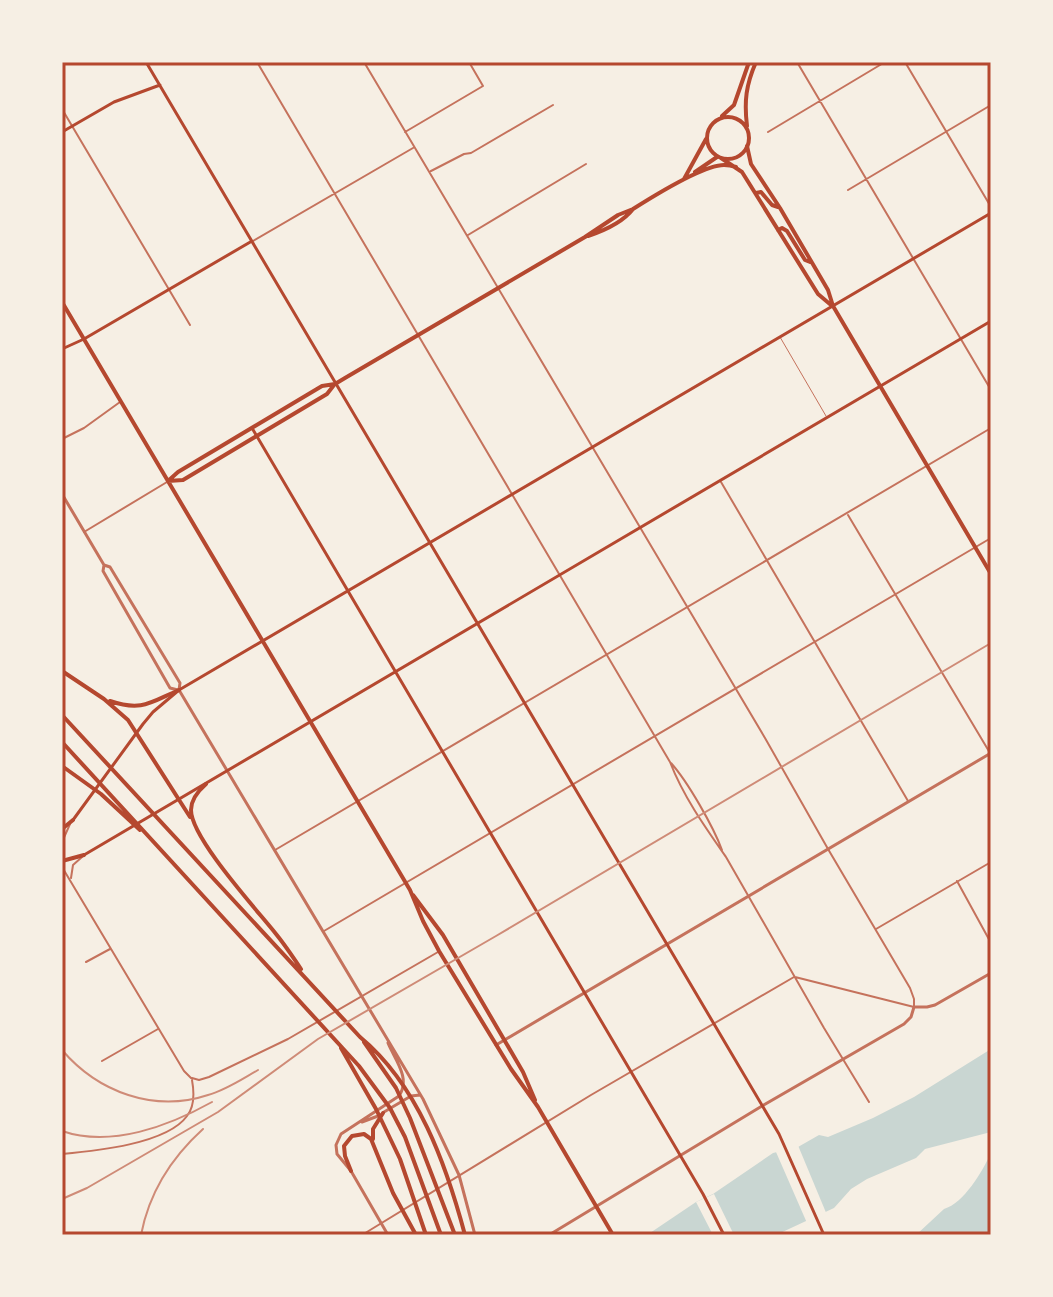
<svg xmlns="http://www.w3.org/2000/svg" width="1053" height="1297" viewBox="0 0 1053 1297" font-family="'Golos Text',sans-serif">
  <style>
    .water { fill: #c9d6d2 }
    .pier { fill: #f6efe4 }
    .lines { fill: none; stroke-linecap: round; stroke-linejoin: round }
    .service { stroke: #c5725c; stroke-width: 1 }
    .minor { stroke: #c5725c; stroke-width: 2 }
    .tertiary { stroke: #c5725c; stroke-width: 3 }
    .secondary { stroke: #b5482f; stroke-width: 3 }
    .primary { stroke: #b5482f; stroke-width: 4 }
    .motorway { stroke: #b5482f; stroke-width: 4 }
    .rail { stroke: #cf8b77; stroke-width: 2 }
    .neatline { fill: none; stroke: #b5482f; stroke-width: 3 }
  </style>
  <rect width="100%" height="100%" fill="#f6efe4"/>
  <path class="water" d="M 991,1049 L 991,1132 L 925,1149 L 916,1158 L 867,1179 L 851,1189 L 834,1208 L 776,1235 L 647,1235 L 696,1202 L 713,1194 L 773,1153 L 798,1147 L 819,1135 L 828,1137 L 873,1118 L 914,1097 Z
    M 991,1153 L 991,1235 L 916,1235 L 944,1209 C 964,1203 982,1172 991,1153 Z"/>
  <path class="pier" d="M 797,1143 L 827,1215 L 807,1223 L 776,1152 Z
    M 714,1194 L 734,1235 L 713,1235 L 696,1202 Z"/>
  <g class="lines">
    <path class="service" d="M 780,337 L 826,416"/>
    <path class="minor" d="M 257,62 L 670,762 C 683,796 705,827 726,857 L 824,1028 L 869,1102
      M 364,62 L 765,738 L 828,849 L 910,988 L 914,999 L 914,1007 L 795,977
      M 797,62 L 991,390
      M 905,62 L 991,207
      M 62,109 L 190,325
      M 405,132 L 483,86 L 469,62
      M 768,132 L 885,62
      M 431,171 L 464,154 L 471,153 L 553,105
      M 848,190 L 991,105
      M 468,235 L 586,164
      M 253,241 L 413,148
      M 62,439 L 84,428 L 120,402
      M 721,482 L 908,801
      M 848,515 L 990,753
      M 84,532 L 167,482
      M 671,763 C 688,782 713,826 722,850
      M 62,842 L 70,824
      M 275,850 L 991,428
      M 62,867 L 184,1071 L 191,1078
      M 71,878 L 73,865 L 82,857
      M 957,881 L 991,943
      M 876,929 L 991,862
      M 324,931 L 991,538
      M 86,962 L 110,949
      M 102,1061 L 158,1029
      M 192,1078 L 199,1080 L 209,1077 L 288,1039 L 438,952
      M 62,1154 C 95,1151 167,1144 187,1116 C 195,1106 194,1091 192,1080
      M 362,1235 L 591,1095 L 794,977"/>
    <path class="tertiary" d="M 62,494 L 104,565 L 103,571 L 170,688 L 178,690
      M 104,565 L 110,567 L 180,683 L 179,690 L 423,1099 L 459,1175 L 475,1235
      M 388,1043 C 395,1060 411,1078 399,1096 L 341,1134 L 336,1145 L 337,1154 L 351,1171 L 388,1235
      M 496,1045 L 991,753
      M 384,1112 L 411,1096 L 420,1095
      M 362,1122 L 378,1116
      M 549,1235 L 762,1106 L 904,1024 L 911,1017 L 914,1007 L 927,1007 L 935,1005 L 991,973"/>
    <path class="secondary" d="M 146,62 L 779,1134 L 824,1235
      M 62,132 L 114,102 L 160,85
      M 62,349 L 84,339 L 252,241
      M 252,428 L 703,1194 L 724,1235
      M 73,820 L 143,724 L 153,712 L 179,690 L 991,213
      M 84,855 L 991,321"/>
    <path class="primary" d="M 722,116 L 734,105 L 749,62
      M707 138a21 21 0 1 1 42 0a21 21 0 1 1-42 0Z
      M 747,126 C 744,101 746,85 756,62
      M 747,146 L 751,164 L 780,208 L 828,290 L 833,306 L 991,574
      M 721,158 L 742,172 L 818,294 L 831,305
      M 695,172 L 717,157
      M 684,179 L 706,139
      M 756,193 L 761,192 L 772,205 L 778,207
      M 778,230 L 782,228 L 787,231 L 805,260 L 810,262
      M 588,236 C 603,231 623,222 633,209
      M 62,302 L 410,890 L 423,921 L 439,951 L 511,1069 L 538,1107 L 613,1235
      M 168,481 L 178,472 L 322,386 L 335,384 L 345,378 L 585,237 L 618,215 L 633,209 C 652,197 703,165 724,165 C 727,165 733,166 736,167
      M 168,481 L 183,480 L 327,394 L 334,385
      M 413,895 L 443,935 L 523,1072 L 535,1100"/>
    <path class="motorway" d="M 62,671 L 104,699 L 128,720 L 190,817
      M 110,701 C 142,712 151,702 179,690
      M 62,715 L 360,1037 C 418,1085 446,1164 465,1235
      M 62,742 L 359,1066 L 390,1108 L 405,1137 L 441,1235
      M 62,766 L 101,794 L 140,830
      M 206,784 C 198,791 191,799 191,810 C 191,838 257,910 276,934 C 285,945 293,957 301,969
      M 62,829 L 73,820
      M 62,861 L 84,855
      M 364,1042 L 396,1088 L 410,1118 L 455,1235
      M 341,1048 L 376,1109 L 400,1159 L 426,1235
      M 373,1139 L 373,1129 L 383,1113
      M 351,1171 L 345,1156 L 344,1146 L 352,1136 L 364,1134 L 371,1139 L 393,1193 L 416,1235"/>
    <path class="rail" d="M 62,1050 C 98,1092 154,1113 208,1095 C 226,1090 242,1079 258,1070
      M 62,1131 C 111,1148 169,1126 212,1102
      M 62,1199 L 87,1188 L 218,1112 L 318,1039 L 496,936 L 991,643
      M 141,1235 C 149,1193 171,1158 203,1129"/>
  </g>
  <rect width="1053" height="1297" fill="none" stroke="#f6efe4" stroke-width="128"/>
  <rect x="64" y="64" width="925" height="1169" class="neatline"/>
</svg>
